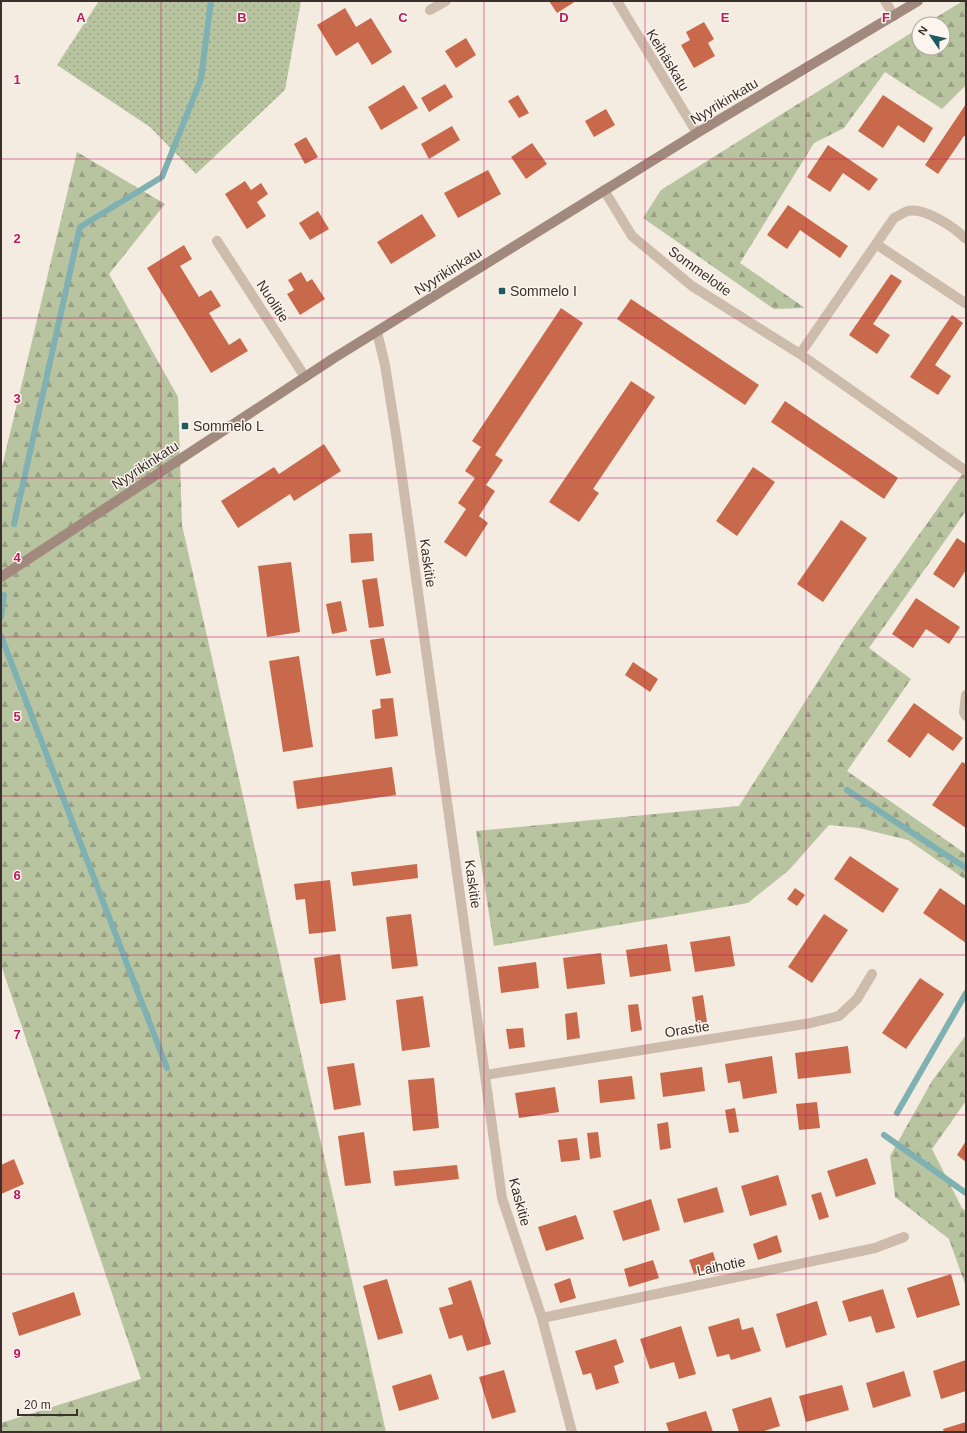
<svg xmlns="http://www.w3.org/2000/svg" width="967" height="1433" viewBox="0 0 967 1433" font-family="Arial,sans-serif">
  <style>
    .forest { fill: url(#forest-firs) }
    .park { fill: url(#park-dots) }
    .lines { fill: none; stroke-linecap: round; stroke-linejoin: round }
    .stream { stroke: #7fb0b2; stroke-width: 6 }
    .building { fill: #c8694b }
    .street { stroke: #cdbbac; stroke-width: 10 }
    .secondary { stroke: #a18a7d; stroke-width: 10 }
    .grid { fill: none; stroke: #c2185b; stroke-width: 1; stroke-opacity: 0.55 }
    .poi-dot { fill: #1f5a5e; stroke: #fbf5ee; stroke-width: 1.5 }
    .labels { text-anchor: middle; stroke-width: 3; stroke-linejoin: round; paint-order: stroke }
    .street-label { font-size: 14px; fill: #3b302b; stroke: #fbf5ee }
    .poi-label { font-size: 14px; fill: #3b302b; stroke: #fbf5ee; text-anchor: start }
    .grid-label { font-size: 13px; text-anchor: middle; font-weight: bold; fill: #c2185b; stroke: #fbf5ee; stroke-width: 3; stroke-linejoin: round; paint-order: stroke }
  </style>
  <defs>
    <pattern id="forest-firs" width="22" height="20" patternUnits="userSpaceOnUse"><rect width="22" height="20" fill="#b8c4a0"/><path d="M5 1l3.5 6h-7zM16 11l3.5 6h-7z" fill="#97a083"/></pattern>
    <pattern id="park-dots" width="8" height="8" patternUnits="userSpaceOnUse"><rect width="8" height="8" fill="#b8c4a0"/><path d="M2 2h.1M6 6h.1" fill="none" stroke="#97a083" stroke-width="1.8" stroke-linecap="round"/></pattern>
  </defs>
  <rect width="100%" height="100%" fill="#f4ebe1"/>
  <path class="forest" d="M 963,1 L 966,1 L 966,85 L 942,109 L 885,72 L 844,128 L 814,143 L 740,263 L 805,308 L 774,309 L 643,218 L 661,190 L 919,28 L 919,48 L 943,48 L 943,24 L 925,24 Z
    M 77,152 L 165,204 L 109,274 L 178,397 L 182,525 L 386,1432 L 1,1432 L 1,1423 L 141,1379 L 1,965 L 1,471 Z
    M 963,473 L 966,475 L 966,511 L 869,648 L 911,679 L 847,771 L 966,854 L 966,880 L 908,840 L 859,828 L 829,825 L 789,870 L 748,903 L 494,946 L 476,831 L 739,806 L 846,637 Z
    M 966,1035 L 966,1101 L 932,1149 L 962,1208 L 966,1211 L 966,1287 L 949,1239 L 895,1197 L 890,1156 L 932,1081 Z"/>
  <path class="park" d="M 99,1 L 301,1 L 285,90 L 196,174 L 150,127 L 57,65 Z"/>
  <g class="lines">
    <path class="stream" d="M 14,524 L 80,227 L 162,177 L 201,79 L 211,1
      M 1,617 L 4,595
      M 1,636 L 167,1068
      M 847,790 L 966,868
      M 897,1113 L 966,993
      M 884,1135 L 966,1193"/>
  </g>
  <path class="building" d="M 549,1 L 576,1 L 557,13 Z
    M 345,8 L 356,27 L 371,18 L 392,52 L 372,65 L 358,42 L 336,56 L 317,25 Z
    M 704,22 L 714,39 L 708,43 L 715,56 L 694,68 L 681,45 L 690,40 L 686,32 Z
    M 466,38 L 476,55 L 456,68 L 445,51 Z
    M 445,84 L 453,97 L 429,112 L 421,98 Z
    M 404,85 L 418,108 L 381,130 L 368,107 Z
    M 518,95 L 529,113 L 519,118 L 508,101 Z
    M 883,95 L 933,128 L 924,143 L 898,125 L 883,148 L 858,131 Z
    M 966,104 L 966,137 L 964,136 L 938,174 L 925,165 Z
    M 606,109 L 615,125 L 594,137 L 585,121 Z
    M 452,126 L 460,140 L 429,159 L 421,144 Z
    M 306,137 L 318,157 L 305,164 L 294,144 Z
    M 532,143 L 547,164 L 526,179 L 511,157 Z
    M 828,145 L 878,179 L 869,191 L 843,173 L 830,192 L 807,177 Z
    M 488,170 L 501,194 L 458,218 L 444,193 Z
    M 245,181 L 251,190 L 261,183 L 268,194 L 257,202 L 266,216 L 247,229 L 225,194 Z
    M 788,205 L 848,246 L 840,258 L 800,230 L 787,249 L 767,235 Z
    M 318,211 L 329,229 L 310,240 L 299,223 Z
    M 422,214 L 436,236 L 391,264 L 377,242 Z
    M 184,245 L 192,259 L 180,266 L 199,297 L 211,290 L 221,306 L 209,313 L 229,345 L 240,338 L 248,351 L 211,373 L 147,268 Z
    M 301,272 L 307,282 L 312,279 L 325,299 L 300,315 L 287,294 L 294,290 L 288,280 Z
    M 891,274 L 902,281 L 873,324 L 890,335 L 877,354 L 849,335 Z
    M 631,299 L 759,385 L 745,405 L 617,319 Z
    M 561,308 L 583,323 L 495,455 L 503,460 L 486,485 L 495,491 L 479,516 L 488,523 L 466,557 L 444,542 L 466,509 L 458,503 L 475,478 L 465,471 L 481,447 L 472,441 Z
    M 952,315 L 963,323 L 935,365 L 951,376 L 938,395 L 910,377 Z
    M 631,381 L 655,397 L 593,489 L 599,493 L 579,522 L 549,502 Z
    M 785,401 L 898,478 L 884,499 L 771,422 Z
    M 324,444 L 341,471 L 294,501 L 290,494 L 238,528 L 221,501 L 274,467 L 279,474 Z
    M 753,467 L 775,482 L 737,536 L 716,521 Z
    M 841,520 L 867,538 L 823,602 L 797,584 Z
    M 372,533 L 374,561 L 351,563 L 349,534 Z
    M 957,538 L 966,544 L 966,570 L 954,588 L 933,574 Z
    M 291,562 L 300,632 L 267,637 L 258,566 Z
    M 377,578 L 384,626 L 369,628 L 362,580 Z
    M 916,598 L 960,627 L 949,644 L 926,629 L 913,648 L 892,634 Z
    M 341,601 L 347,631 L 332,634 L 326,604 Z
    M 384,638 L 391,673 L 376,676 L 370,640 Z
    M 299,656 L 313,747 L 283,752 L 269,661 Z
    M 633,662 L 658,679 L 650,692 L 625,675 Z
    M 393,698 L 398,736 L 375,739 L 372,710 L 381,708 L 380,699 Z
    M 914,703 L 963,738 L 953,751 L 928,733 L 910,758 L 887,741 Z
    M 962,762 L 966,764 L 966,828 L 932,805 Z
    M 392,767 L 396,795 L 297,809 L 293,781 Z
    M 850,856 L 899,889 L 883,913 L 834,879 Z
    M 417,864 L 418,878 L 353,886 L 351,872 Z
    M 330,880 L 336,931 L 309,934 L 305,899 L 296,900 L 294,884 Z
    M 795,888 L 805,895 L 797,906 L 787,899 Z
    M 940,888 L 966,906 L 966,943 L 923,913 Z
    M 411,914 L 418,966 L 392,969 L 386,917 Z
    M 824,914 L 848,930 L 812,983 L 788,967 Z
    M 730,936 L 735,966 L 695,972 L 690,942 Z
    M 667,944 L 671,971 L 630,977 L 626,950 Z
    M 601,953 L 605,984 L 567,989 L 563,958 Z
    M 340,954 L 346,1000 L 320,1004 L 314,958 Z
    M 536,962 L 539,988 L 501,993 L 498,967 Z
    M 920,978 L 944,994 L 906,1049 L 882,1033 Z
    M 703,995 L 707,1022 L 696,1023 L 692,997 Z
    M 423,996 L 430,1047 L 402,1051 L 396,1000 Z
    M 638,1004 L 642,1030 L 631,1032 L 628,1005 Z
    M 577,1012 L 580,1038 L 567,1040 L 565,1014 Z
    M 523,1028 L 525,1047 L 509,1049 L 506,1029 Z
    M 848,1046 L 851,1073 L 798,1079 L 795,1053 Z
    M 772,1056 L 777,1093 L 743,1099 L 740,1081 L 728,1083 L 725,1064 Z
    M 354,1063 L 361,1105 L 334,1110 L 327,1067 Z
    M 702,1067 L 705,1091 L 663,1097 L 660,1073 Z
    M 632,1076 L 635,1099 L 600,1103 L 598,1080 Z
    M 434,1078 L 439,1128 L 413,1131 L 408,1080 Z
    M 555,1087 L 559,1112 L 519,1118 L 515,1093 Z
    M 817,1102 L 820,1128 L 799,1130 L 796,1104 Z
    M 735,1108 L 739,1132 L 729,1133 L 725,1110 Z
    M 668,1122 L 671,1148 L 660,1150 L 657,1124 Z
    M 364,1132 L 371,1183 L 345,1186 L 338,1136 Z
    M 598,1132 L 601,1157 L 590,1159 L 587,1133 Z
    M 577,1138 L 580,1160 L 561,1162 L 558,1140 Z
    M 966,1141 L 966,1162 L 957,1155 Z
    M 867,1158 L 876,1184 L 836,1197 L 827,1171 Z
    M 14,1159 L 24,1184 L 1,1194 L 1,1165 Z
    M 457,1165 L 459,1179 L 395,1186 L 393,1171 Z
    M 778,1175 L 787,1205 L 750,1216 L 741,1186 Z
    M 717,1187 L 724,1212 L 684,1223 L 677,1199 Z
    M 821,1192 L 829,1217 L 819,1220 L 811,1195 Z
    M 651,1199 L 660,1230 L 623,1241 L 613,1211 Z
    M 576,1215 L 584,1239 L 546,1251 L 538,1227 Z
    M 777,1235 L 782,1252 L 758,1260 L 753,1244 Z
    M 713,1252 L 717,1266 L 694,1274 L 689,1260 Z
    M 653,1260 L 659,1278 L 629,1287 L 624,1269 Z
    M 951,1274 L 960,1305 L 917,1318 L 907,1288 Z
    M 570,1278 L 576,1298 L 560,1303 L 554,1284 Z
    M 387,1279 L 403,1333 L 378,1340 L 363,1286 Z
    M 471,1280 L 491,1344 L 467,1351 L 462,1335 L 449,1339 L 439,1308 L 453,1304 L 448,1288 Z
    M 883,1289 L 895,1328 L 876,1333 L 871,1316 L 849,1322 L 842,1301 Z
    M 74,1292 L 81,1315 L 19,1336 L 12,1313 Z
    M 817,1301 L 827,1335 L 786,1348 L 776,1314 Z
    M 739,1318 L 742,1330 L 753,1327 L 761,1351 L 731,1360 L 729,1354 L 717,1357 L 708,1327 Z
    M 681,1326 L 696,1374 L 679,1379 L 674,1362 L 650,1369 L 640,1339 Z
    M 616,1339 L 624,1362 L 614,1366 L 619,1383 L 596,1390 L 591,1373 L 583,1375 L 575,1351 Z
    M 966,1360 L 966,1391 L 941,1399 L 933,1371 Z
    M 504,1370 L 516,1412 L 492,1419 L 479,1377 Z
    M 904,1371 L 911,1396 L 873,1408 L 866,1383 Z
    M 431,1374 L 439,1399 L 399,1411 L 392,1386 Z
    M 842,1385 L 849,1410 L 806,1422 L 799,1396 Z
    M 771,1397 L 780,1426 L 761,1432 L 739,1432 L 732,1409 Z
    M 706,1411 L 713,1432 L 669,1432 L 666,1423 Z
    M 966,1422 L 966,1432 L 944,1432 L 943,1429 Z"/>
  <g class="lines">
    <path class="street" d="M 617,1 L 697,133
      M 885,1 L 894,16
      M 430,10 L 446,1
      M 604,190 L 632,236 L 692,286 L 800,354 L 966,471
      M 217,241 L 305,377
      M 876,244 L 965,303 L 966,302
      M 377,332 L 385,365 L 397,441 L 502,1198 L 542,1318 L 572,1432
      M 800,354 L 894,218 C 899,216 904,212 908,211 C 925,207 955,228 966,239
      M 966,695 L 964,712 L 966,716
      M 485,1075 L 811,1023 L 839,1016 L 857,999 L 872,974
      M 542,1318 L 875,1248 L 904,1237"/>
    <path class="secondary" d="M 1,577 L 334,358 L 697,133 L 918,1"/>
  </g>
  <path class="grid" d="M 161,1 L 161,1432M 322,1 L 322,1432M 484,1 L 484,1432M 645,1 L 645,1432M 806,1 L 806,1432M 1,159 L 966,159M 1,318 L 966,318M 1,478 L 966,478M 1,637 L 966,637M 1,796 L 966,796M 1,955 L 966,955M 1,1115 L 966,1115M 1,1274 L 966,1274"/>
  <g class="poi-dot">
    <rect x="498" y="287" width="8" height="8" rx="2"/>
    <rect x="181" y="422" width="8" height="8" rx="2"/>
  </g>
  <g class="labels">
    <g class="street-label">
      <text transform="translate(668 60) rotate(59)" y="5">Keihäskatu</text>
      <text transform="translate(724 101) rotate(-31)" y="5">Nyyrikinkatu</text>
      <text transform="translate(448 271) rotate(-32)" y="5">Nyyrikinkatu</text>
      <text transform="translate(700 271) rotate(36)" y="5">Sommelotie</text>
      <text transform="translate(273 301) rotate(57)" y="5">Nuolitie</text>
      <text transform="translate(145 465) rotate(-33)" y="5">Nyyrikinkatu</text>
      <text transform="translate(428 563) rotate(82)" y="5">Kaskitie</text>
      <text transform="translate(473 884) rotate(82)" y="5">Kaskitie</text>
      <text transform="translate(687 1029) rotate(-9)" y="5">Orastie</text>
      <text transform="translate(520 1202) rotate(75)" y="5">Kaskitie</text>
      <text transform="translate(721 1266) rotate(-12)" y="5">Laihotie</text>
    </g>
    <g class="poi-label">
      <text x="510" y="296">Sommelo I</text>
      <text x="193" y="431">Sommelo L</text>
    </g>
  </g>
  <g class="grid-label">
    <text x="81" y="22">A</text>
    <text x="242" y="22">B</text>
    <text x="403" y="22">C</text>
    <text x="564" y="22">D</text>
    <text x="725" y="22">E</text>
    <text x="886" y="22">F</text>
    <text x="17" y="84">1</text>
    <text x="17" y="243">2</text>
    <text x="17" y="403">3</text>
    <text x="17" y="562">4</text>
    <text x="17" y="721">5</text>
    <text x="17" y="880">6</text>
    <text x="17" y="1039">7</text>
    <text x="17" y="1199">8</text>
    <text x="17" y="1358">9</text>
  </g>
  <rect width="967" height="1433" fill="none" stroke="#3b302b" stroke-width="4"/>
  <g transform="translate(931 36) rotate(304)"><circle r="19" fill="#fbf5ee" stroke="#aea6a0"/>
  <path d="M0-3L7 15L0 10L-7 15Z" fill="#1f5a5e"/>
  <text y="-6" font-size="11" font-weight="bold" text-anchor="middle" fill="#3b302b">N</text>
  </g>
  <path d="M18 1409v6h59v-6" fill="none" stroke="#3b302b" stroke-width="2"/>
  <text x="24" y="1409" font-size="12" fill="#3b302b" stroke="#fbf5ee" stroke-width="3" paint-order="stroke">20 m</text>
</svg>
